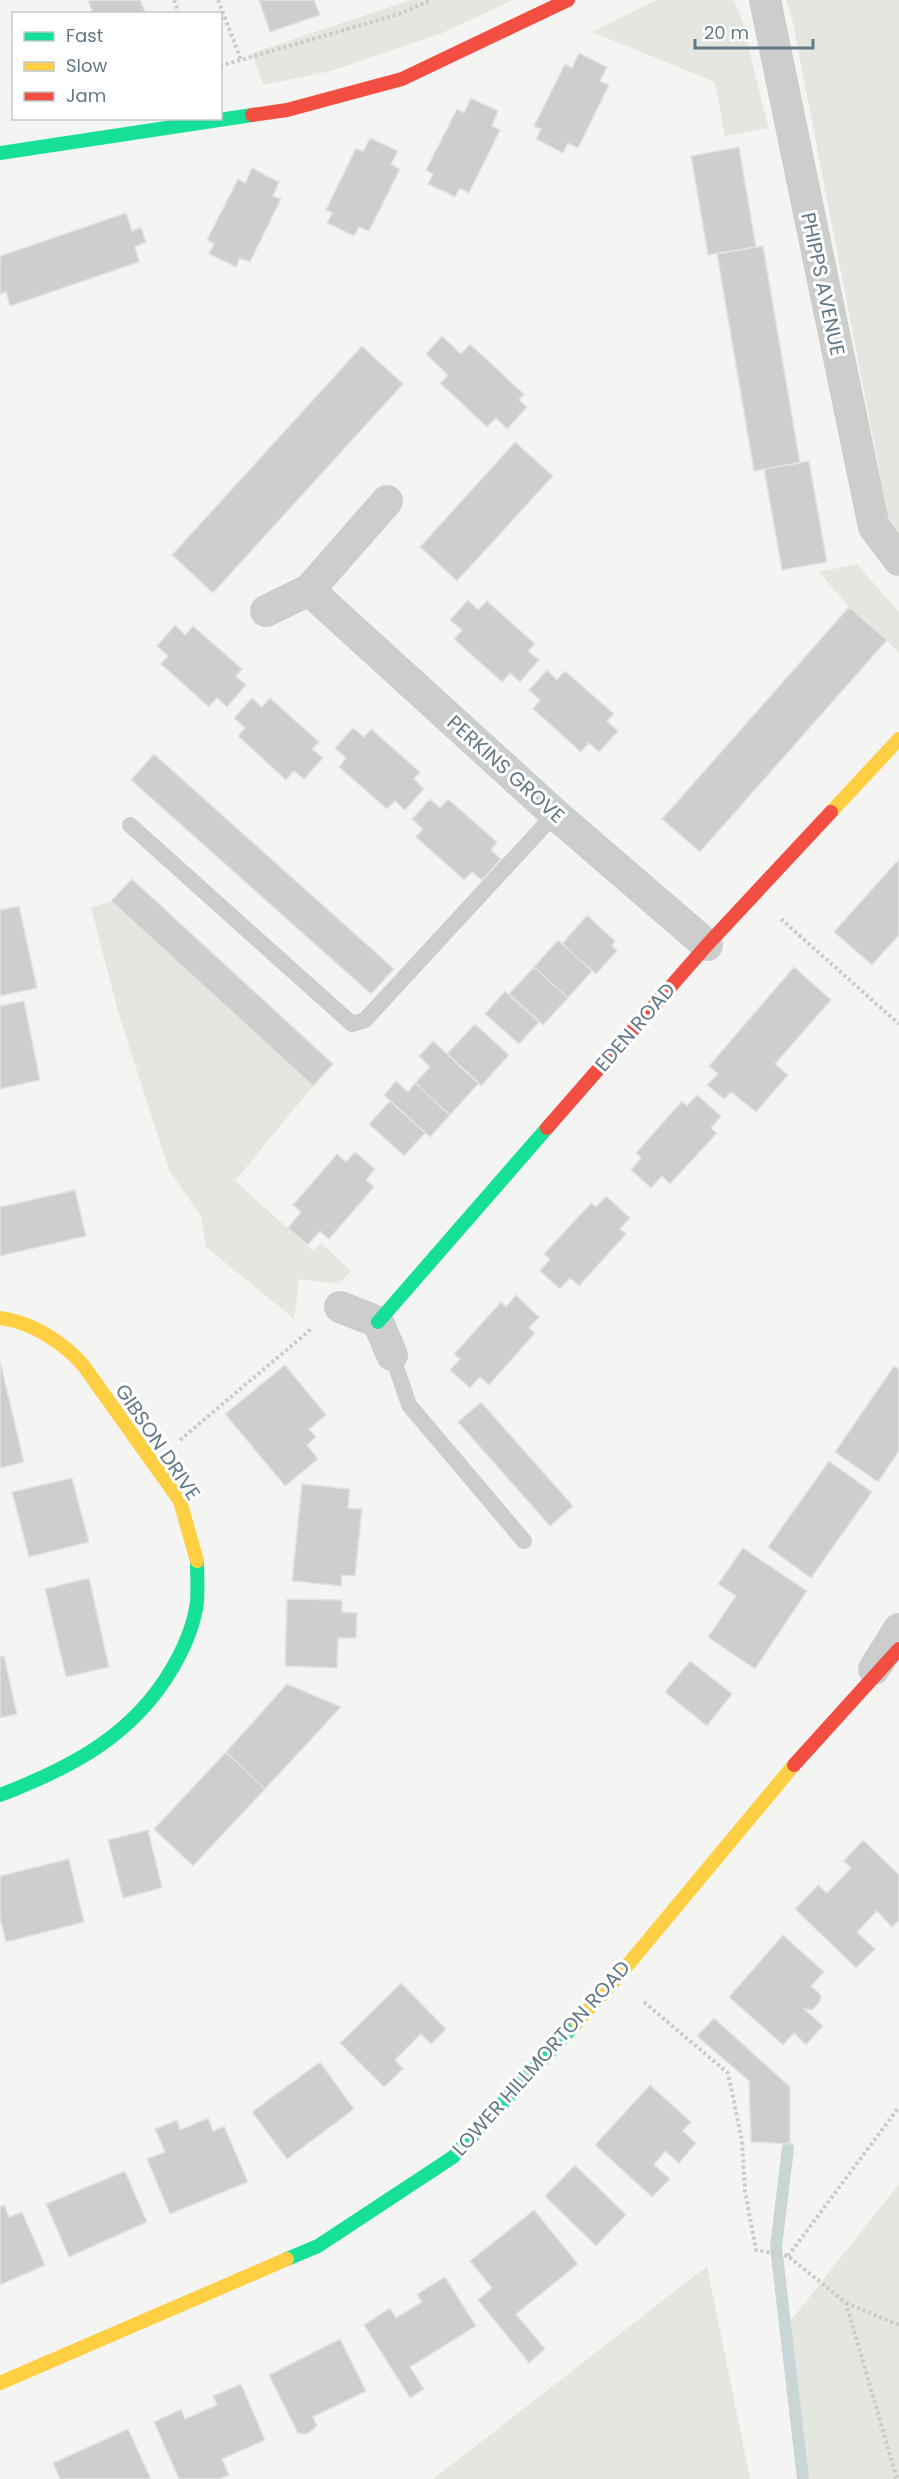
<svg xmlns="http://www.w3.org/2000/svg" width="899" height="2479" viewBox="0 0 899 2479" font-family="Poppins,sans-serif">
  <style>
    .green { fill: #e4e7e0 }
    .lines { fill: none; stroke-linecap: round; stroke-linejoin: round }
    .stream { stroke: #cad5d6; stroke-width: 12 }
    .building { fill: #cdcfcf; stroke: #e3e3e2; stroke-width: 1.5 }
    .path { stroke: #cacbcc; stroke-width: 4; stroke-dasharray: 3 3; stroke-linecap: butt }
    .lane { stroke: #cccdcd; stroke-width: 16 }
    .street { stroke: #cccdcd; stroke-width: 32 }
    .fast { stroke: #16e098; stroke-width: 14 }
    .slow { stroke: #ffcf43; stroke-width: 14 }
    .jam { stroke: #f24e42; stroke-width: 14 }
    .labels { text-anchor: middle; stroke-width: 6; stroke-linejoin: round; paint-order: stroke }
    .street-label { font-size: 20px; fill: #617885; stroke: #fff }
  </style>
  <rect width="100%" height="100%" fill="#f4f4f2"/>
  <path class="green" d="M 411,0 L 513,0 L 442,33 L 331,71 L 263,85 L 252,53 Z
    M 657,0 L 734,0 L 742,20 L 768,128 L 725,136 L 715,82 L 592,32 Z
    M 786,0 L 899,0 L 899,536 L 890,526 L 792,18 Z
    M 857,564 L 899,612 L 899,654 L 887,640 L 849,607 L 819,572 Z
    M 111,901 L 313,1086 L 235,1181 L 313,1251 L 321,1243 L 351,1271 L 339,1284 L 299,1279 L 294,1319 L 206,1247 L 201,1216 L 169,1170 L 119,1015 L 91,908 Z
    M 899,2184 L 899,2479 L 803,2479 L 785,2328 Z
    M 707,2266 L 750,2479 L 433,2479 Z"/>
  <g class="lines">
    <path class="stream" d="M 788,2148 L 776,2247 L 803,2479"/>
  </g>
  <path class="building" d="M 88,0 L 140,0 L 146,14 L 93,14 Z
    M 259,0 L 314,0 L 320,15 L 270,32 Z
    M 579,53 L 607,67 L 600,81 L 609,85 L 578,148 L 568,143 L 563,153 L 536,139 L 541,129 L 534,126 L 565,64 L 572,68 Z
    M 471,98 L 498,111 L 492,126 L 500,130 L 469,193 L 460,188 L 455,197 L 428,184 L 433,174 L 426,170 L 457,109 L 464,113 Z
    M 370,138 L 398,151 L 391,164 L 400,169 L 369,231 L 359,227 L 354,236 L 327,223 L 332,213 L 326,210 L 356,148 L 363,152 Z
    M 739,147 L 756,247 L 708,255 L 691,156 Z
    M 252,168 L 279,182 L 273,196 L 281,199 L 250,262 L 240,258 L 236,267 L 209,254 L 214,244 L 207,240 L 238,179 L 245,183 Z
    M 126,213 L 132,231 L 141,227 L 146,242 L 135,247 L 139,262 L 10,306 L 6,292 L 0,294 L 0,256 Z
    M 763,246 L 800,463 L 754,471 L 717,254 Z
    M 442,336 L 461,354 L 470,344 L 524,394 L 519,400 L 527,407 L 507,429 L 496,418 L 487,427 L 440,383 L 448,375 L 426,354 Z
    M 362,346 L 403,384 L 213,593 L 172,555 Z
    M 515,442 L 553,476 L 457,581 L 420,547 Z
    M 809,461 L 827,562 L 782,570 L 764,469 Z
    M 468,600 L 478,610 L 487,601 L 535,644 L 528,651 L 539,660 L 520,682 L 510,673 L 502,682 L 454,639 L 462,630 L 450,620 Z
    M 849,607 L 887,640 L 700,852 L 662,819 Z
    M 175,625 L 185,635 L 193,626 L 242,669 L 236,676 L 246,685 L 227,707 L 217,698 L 209,707 L 161,664 L 168,656 L 157,646 Z
    M 547,670 L 557,680 L 565,671 L 614,714 L 607,721 L 618,731 L 599,752 L 589,743 L 581,752 L 533,709 L 540,700 L 529,690 Z
    M 252,698 L 262,707 L 270,698 L 319,742 L 312,749 L 323,758 L 304,779 L 294,771 L 286,780 L 238,736 L 245,728 L 234,718 Z
    M 353,728 L 364,737 L 371,729 L 420,772 L 414,779 L 424,789 L 405,810 L 395,801 L 387,809 L 339,767 L 346,758 L 335,748 Z
    M 154,754 L 394,969 L 371,994 L 131,780 Z
    M 430,799 L 440,808 L 448,799 L 497,842 L 491,850 L 501,859 L 482,880 L 472,872 L 464,880 L 416,837 L 423,829 L 412,819 Z
    M 899,859 L 899,935 L 872,965 L 834,932 Z
    M 132,879 L 333,1064 L 313,1086 L 111,901 Z
    M 19,906 L 37,988 L 0,996 L 0,910 Z
    M 587,915 L 615,941 L 612,946 L 617,951 L 596,974 L 562,944 Z
    M 558,940 L 592,971 L 568,998 L 534,967 Z
    M 534,967 L 568,998 L 543,1025 L 509,994 Z
    M 794,967 L 831,1000 L 775,1064 L 788,1075 L 756,1112 L 731,1092 L 724,1099 L 707,1085 L 718,1074 L 709,1066 Z
    M 505,991 L 539,1022 L 519,1044 L 485,1014 Z
    M 24,1001 L 40,1080 L 0,1089 L 0,1006 Z
    M 475,1024 L 509,1055 L 481,1086 L 447,1054 Z
    M 433,1041 L 479,1083 L 450,1115 L 415,1083 L 430,1067 L 419,1056 Z
    M 396,1081 L 408,1092 L 415,1083 L 450,1115 L 430,1137 L 384,1095 Z
    M 697,1095 L 721,1116 L 711,1128 L 717,1133 L 670,1184 L 662,1176 L 651,1188 L 631,1170 L 641,1158 L 636,1153 L 682,1101 L 687,1106 Z
    M 390,1101 L 425,1133 L 404,1156 L 369,1124 Z
    M 355,1152 L 375,1169 L 366,1180 L 374,1187 L 329,1239 L 320,1231 L 308,1245 L 288,1228 L 301,1212 L 293,1205 L 337,1154 L 346,1162 Z
    M 75,1190 L 86,1236 L 0,1256 L 0,1207 Z
    M 606,1196 L 630,1218 L 620,1229 L 626,1234 L 579,1286 L 570,1278 L 560,1289 L 540,1271 L 550,1259 L 544,1254 L 591,1203 L 596,1207 Z
    M 516,1295 L 539,1317 L 529,1328 L 535,1333 L 489,1385 L 480,1377 L 470,1388 L 450,1370 L 460,1359 L 454,1354 L 501,1302 L 506,1307 Z
    M 0,1361 L 24,1462 L 0,1468 Z
    M 285,1365 L 326,1415 L 309,1429 L 316,1437 L 307,1445 L 318,1459 L 285,1486 L 225,1414 Z
    M 894,1366 L 899,1369 L 899,1451 L 878,1482 L 835,1452 Z
    M 481,1402 L 573,1506 L 550,1526 L 458,1422 Z
    M 829,1461 L 872,1492 L 811,1578 L 768,1547 Z
    M 72,1478 L 89,1542 L 29,1557 L 12,1492 Z
    M 302,1484 L 350,1489 L 348,1508 L 362,1509 L 355,1576 L 342,1575 L 341,1586 L 292,1581 Z
    M 743,1548 L 807,1591 L 755,1669 L 708,1637 L 736,1596 L 718,1584 Z
    M 89,1578 L 109,1667 L 66,1677 L 45,1589 Z
    M 287,1599 L 342,1600 L 342,1612 L 357,1613 L 356,1638 L 338,1638 L 337,1668 L 285,1666 Z
    M 4,1656 L 17,1714 L 0,1718 L 0,1657 Z
    M 690,1661 L 732,1694 L 707,1726 L 665,1692 Z
    M 287,1684 L 341,1707 L 265,1789 L 226,1752 Z
    M 226,1752 L 265,1789 L 193,1866 L 154,1829 Z
    M 148,1830 L 162,1888 L 123,1898 L 108,1840 Z
    M 863,1840 L 899,1875 L 899,1920 L 892,1927 L 877,1911 L 857,1932 L 875,1949 L 856,1968 L 795,1909 L 818,1885 L 827,1893 L 851,1868 L 844,1861 Z
    M 69,1859 L 84,1922 L 6,1942 L 0,1918 L 0,1876 Z
    M 783,1935 L 824,1972 L 811,1986 L 821,1995 L 820,2002 L 812,2010 L 804,2009 L 823,2026 L 806,2045 L 794,2033 L 783,2045 L 729,1997 Z
    M 401,1983 L 446,2029 L 431,2044 L 421,2034 L 395,2060 L 403,2069 L 384,2087 L 340,2043 Z
    M 714,2018 L 790,2087 L 790,2144 L 751,2142 L 749,2081 L 697,2036 Z
    M 320,2062 L 354,2109 L 287,2159 L 252,2112 Z
    M 650,2085 L 691,2122 L 683,2131 L 696,2143 L 679,2163 L 665,2151 L 654,2165 L 670,2179 L 652,2197 L 595,2145 Z
    M 208,2118 L 213,2131 L 224,2126 L 248,2182 L 170,2214 L 147,2159 L 165,2152 L 155,2129 L 177,2120 L 180,2130 Z
    M 575,2165 L 626,2215 L 596,2246 L 545,2196 Z
    M 125,2171 L 147,2222 L 69,2257 L 46,2204 Z
    M 4,2205 L 9,2217 L 22,2212 L 45,2265 L 0,2285 L 0,2207 Z
    M 534,2210 L 578,2264 L 516,2314 L 545,2349 L 529,2363 L 478,2300 L 492,2288 L 470,2261 Z
    M 445,2277 L 476,2326 L 410,2367 L 424,2389 L 410,2398 L 364,2325 L 390,2308 L 396,2318 L 422,2302 L 417,2294 Z
    M 340,2339 L 366,2391 L 313,2417 L 317,2426 L 311,2431 L 306,2434 L 298,2433 L 269,2375 Z
    M 241,2384 L 265,2440 L 222,2459 L 229,2475 L 220,2479 L 179,2479 L 154,2422 L 181,2409 L 185,2419 L 217,2405 L 213,2396 Z
    M 128,2429 L 151,2479 L 60,2479 L 53,2463 Z"/>
  <g class="lines">
    <path class="path" d="M 174,0 L 179,14
      M 218,0 L 241,60
      M 220,66 L 399,14 L 431,0
      M 781,919 L 899,1024
      M 180,1440 L 309,1331 L 309,1327
      M 644,2002 L 728,2073 L 742,2141 L 745,2191 L 756,2250 L 788,2256 L 846,2303 L 897,2479
      M 788,2256 L 899,2107
      M 846,2303 L 899,2325"/>
    <path class="lane" d="M 130,825 L 352,1024 L 365,1020 L 555,814
      M 392,1355 L 409,1405 L 524,1541"/>
    <path class="street" d="M 765,0 L 874,527 L 899,560
      M 309,590 L 555,814 L 707,945
      M 266,611 L 309,590 L 387,501
      M 340,1307 L 378,1322 L 392,1355
      M 874,1669 L 899,1629"/>
    <path class="fast" d="M 0,153 L 252,115
      M 378,1322 L 547,1128
      M 0,1795 C 71,1768 134,1735 173,1667 C 184,1648 194,1625 197,1602 C 198,1589 197,1575 197,1561
      M 287,2259 L 318,2246 L 453,2157 L 577,2022"/>
    <path class="slow" d="M 831,812 L 899,739
      M 0,1318 C 31,1322 63,1342 83,1365 L 180,1501 L 197,1561
      M 577,2022 L 616,1979 L 794,1765
      M 0,2383 L 287,2259"/>
    <path class="jam" d="M 252,115 L 287,110 L 402,79 L 568,0
      M 547,1128 L 707,945 L 831,812
      M 794,1765 L 899,1649"/>
  </g>
  <g class="labels">
    <g class="street-label">
      <text transform="translate(823 284) rotate(78)" y="7">PHIPPS AVENUE</text>
      <text transform="translate(506 769) rotate(42)" y="7">PERKINS GROVE</text>
      <text transform="translate(635 1027) rotate(-49)" y="7">EDEN ROAD</text>
      <text transform="translate(158 1442) rotate(56)" y="7">GIBSON DRIVE</text>
      <text transform="translate(541 2058) rotate(-48)" y="7">LOWER HILLMORTON ROAD</text>
    </g>
  </g>
  <rect x="12" y="12" width="210" height="108" fill="#ffffff" stroke="#c0c9ce" stroke-width="1.5"/>
  <rect x="24" y="32" width="30" height="9" fill="#16e098" stroke="#c0c9ce" stroke-width="1.5"/>
  <text x="66" y="42" font-size="18" fill="#617885">Fast</text>
  <rect x="24" y="62" width="30" height="9" fill="#ffcf43" stroke="#c0c9ce" stroke-width="1.5"/>
  <text x="66" y="72" font-size="18" fill="#617885">Slow</text>
  <rect x="24" y="92" width="30" height="9" fill="#f24e42" stroke="#c0c9ce" stroke-width="1.5"/>
  <text x="66" y="102" font-size="18" fill="#617885">Jam</text>
  <path d="M695 39v9h118v-9" fill="none" stroke="#617885" stroke-width="3"/>
  <text x="704" y="39" font-size="18" fill="#617885" stroke="#ffffff" stroke-width="4.5" paint-order="stroke">20 m</text>
</svg>
